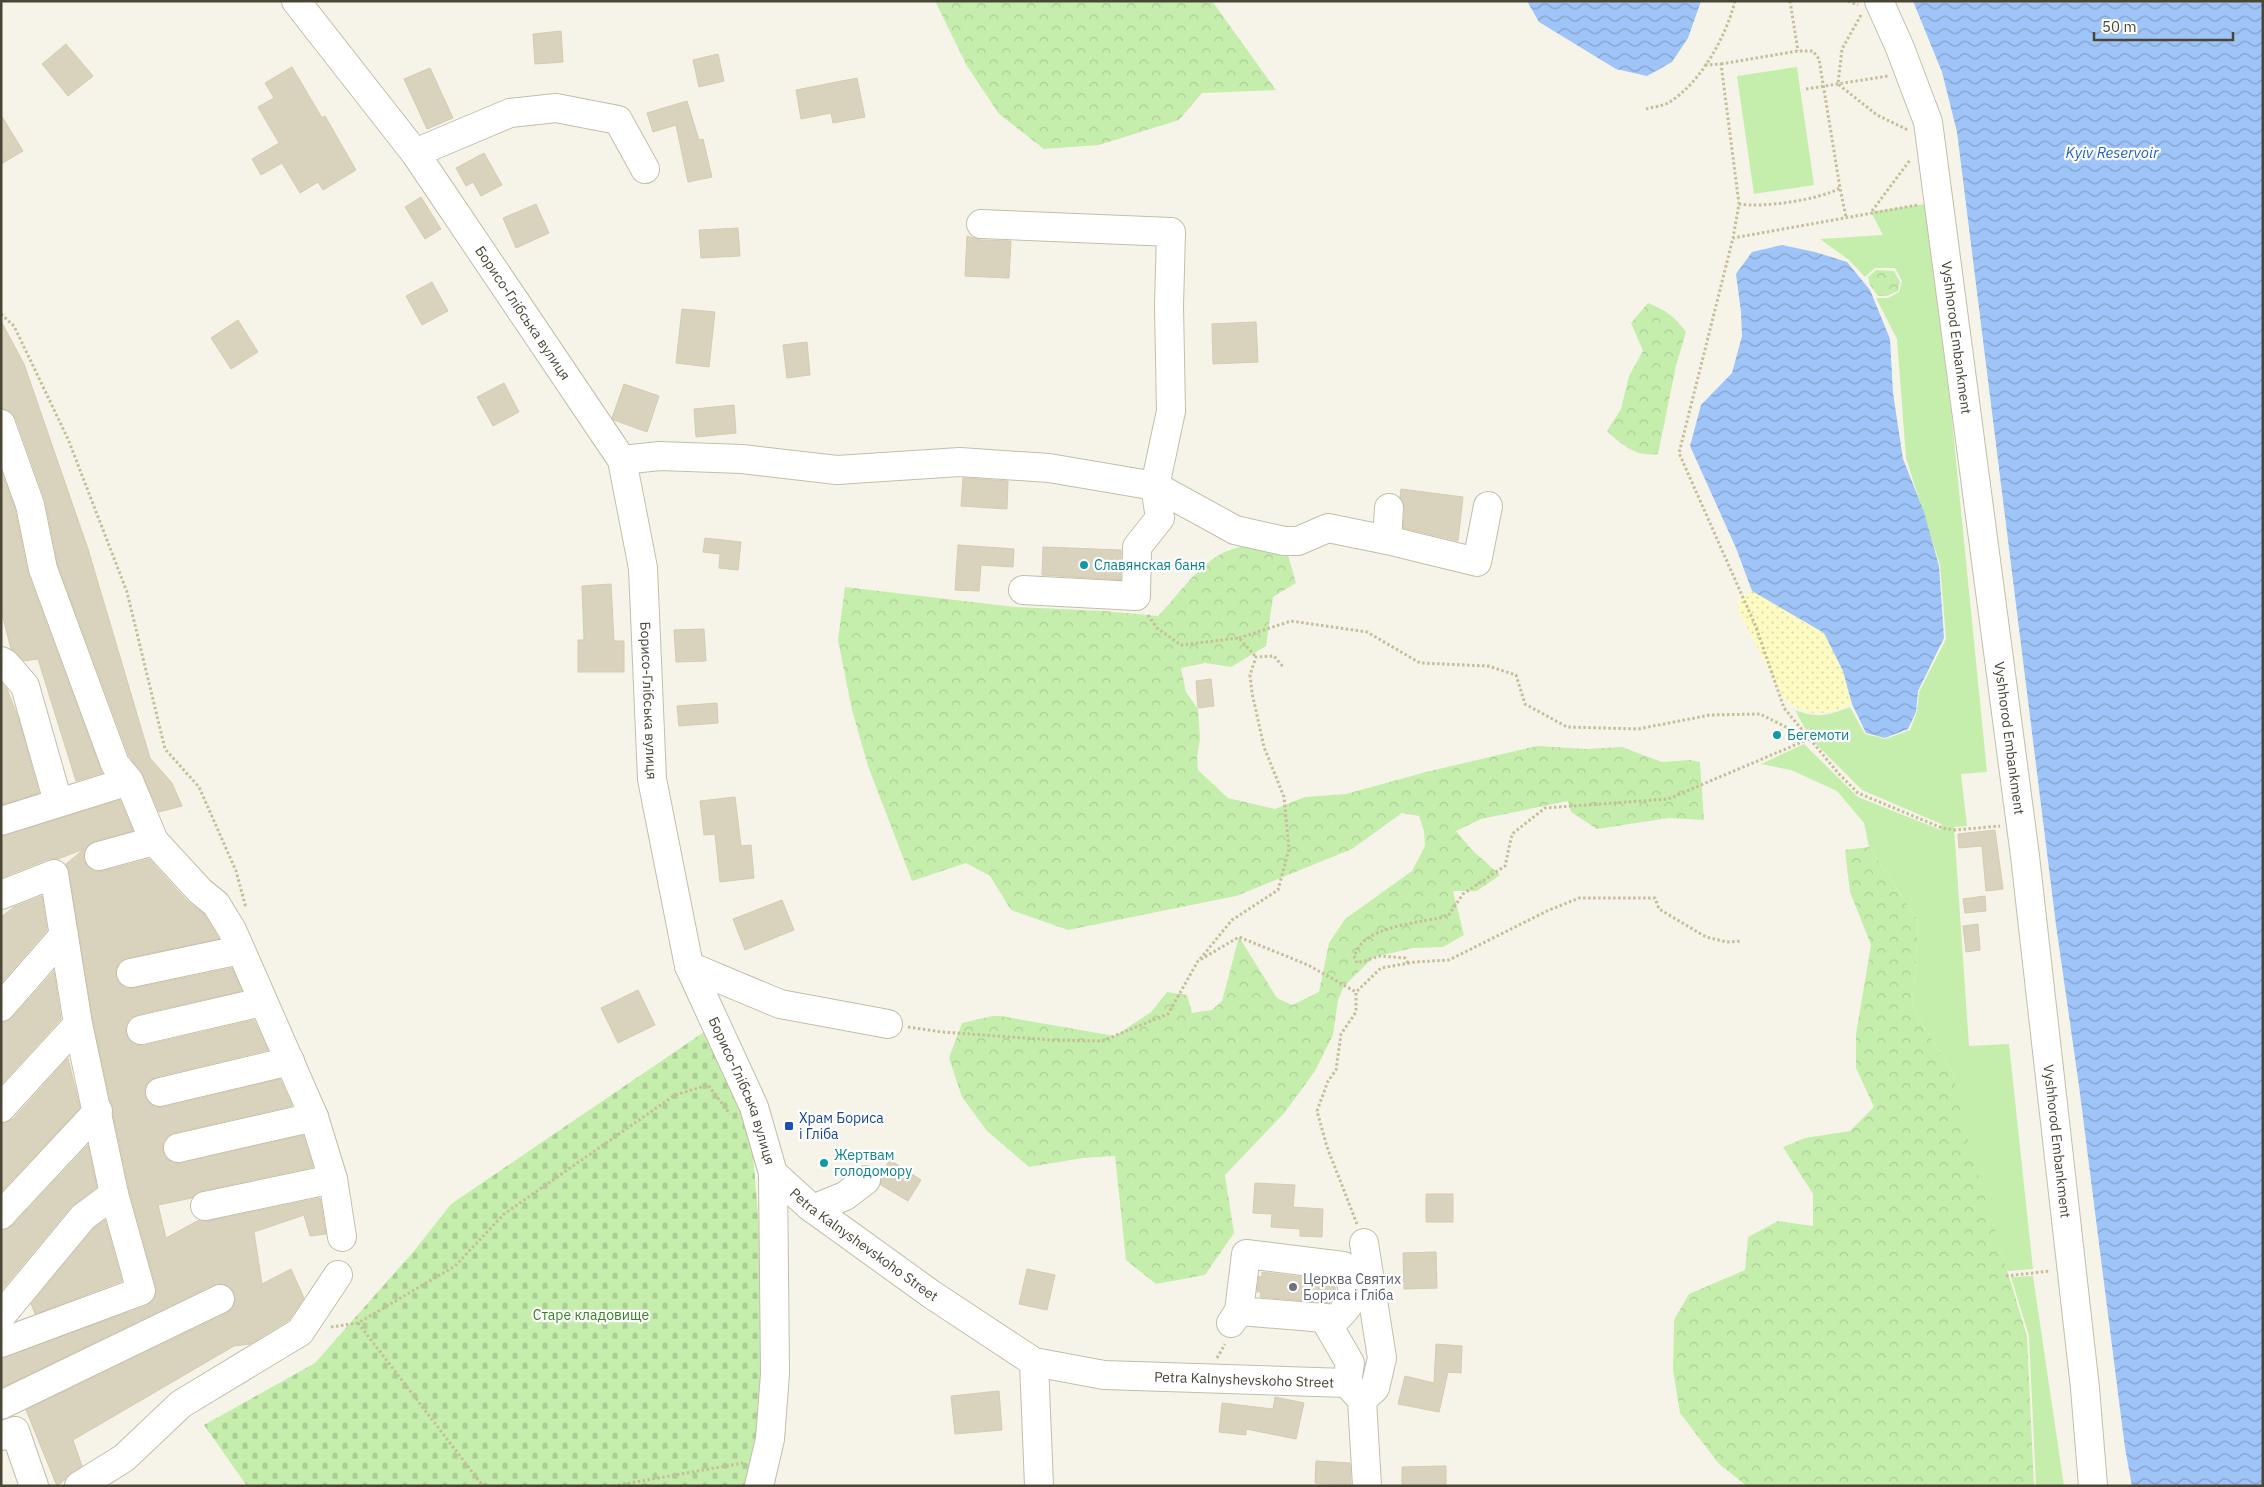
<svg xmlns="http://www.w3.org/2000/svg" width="2264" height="1487" viewBox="0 0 2264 1487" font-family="'IBM Plex Sans',sans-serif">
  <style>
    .grass { fill: #c5eead }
    .forest { fill: url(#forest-crowns) }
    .sand { fill: url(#sand-dots) }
    .cemetery { fill: url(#cemetery-stones) }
    .water { fill: url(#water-waves) }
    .building { fill: #d9d3bd; stroke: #d4ccaf }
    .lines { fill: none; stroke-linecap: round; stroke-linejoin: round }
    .minor-casing { stroke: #c3beaa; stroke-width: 30 }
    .path { stroke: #c6be9a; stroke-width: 3; stroke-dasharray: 2.5 2.5; stroke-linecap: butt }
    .minor { stroke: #fff; stroke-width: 28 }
    .culture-dot { fill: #0f9aa8; stroke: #fff; stroke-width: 2 }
    .transit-dot { fill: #1a4fb4; stroke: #fff; stroke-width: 2 }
    .worship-dot { fill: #6b7280; stroke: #fff; stroke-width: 2 }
    .labels { text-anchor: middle; stroke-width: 4.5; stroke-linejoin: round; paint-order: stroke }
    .street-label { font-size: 14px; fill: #4a4636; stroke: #fff }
    .culture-label { font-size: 14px; fill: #0d838f; stroke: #fff; text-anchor: start }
    .transit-label { font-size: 14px; fill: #164399; stroke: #fff; text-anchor: start }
    .worship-label { font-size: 14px; fill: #5b616d; stroke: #fff; text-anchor: start }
    .park-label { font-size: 14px; fill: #368322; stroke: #fff }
    .water-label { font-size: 15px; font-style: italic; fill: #2363c3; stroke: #fff }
  </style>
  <defs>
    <pattern id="forest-crowns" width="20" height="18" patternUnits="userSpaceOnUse" patternTransform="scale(1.25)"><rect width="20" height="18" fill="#c5eead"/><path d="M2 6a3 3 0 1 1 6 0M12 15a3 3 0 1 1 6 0" fill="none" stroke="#abcd95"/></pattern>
    <pattern id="sand-dots" width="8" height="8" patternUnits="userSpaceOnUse" patternTransform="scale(1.25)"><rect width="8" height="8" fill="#fdfbc1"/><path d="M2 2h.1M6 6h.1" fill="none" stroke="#dad8a6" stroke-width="1.8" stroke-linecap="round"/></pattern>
    <pattern id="cemetery-stones" width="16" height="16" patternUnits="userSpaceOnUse" patternTransform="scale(1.25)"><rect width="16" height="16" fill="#c5eead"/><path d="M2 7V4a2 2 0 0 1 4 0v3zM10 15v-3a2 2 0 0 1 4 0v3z" fill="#abcd95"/></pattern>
    <pattern id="water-waves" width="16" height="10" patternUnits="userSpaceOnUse" patternTransform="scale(1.25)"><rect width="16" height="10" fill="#9fc4f8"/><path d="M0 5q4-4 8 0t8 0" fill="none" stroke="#84a1ca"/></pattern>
  </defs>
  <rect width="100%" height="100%" fill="#f6f4e9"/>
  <path class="grass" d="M 1797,67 L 1814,185 L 1754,194 L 1737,76 Z
    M 1925,204 L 1951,410 L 1987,772 L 1961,774 L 1967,826 L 1954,827 L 1969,1046 L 2009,1044 L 2033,1269 L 2009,1271 L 2007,1270 L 1962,1124 L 1954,1075 L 1913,1009 L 1918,921 L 1869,847 L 1864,823 L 1837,791 L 1791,770 L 1761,764 L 1804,744 L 1858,797 L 1941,830 L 1941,824 L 1862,790 L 1810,738 L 1795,710 C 1818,719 1829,715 1850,707 L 1865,734 L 1886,739 L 1910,730 L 1917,712 L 1919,692 L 1946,639 L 1940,565 L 1906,458 L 1897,339 L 1876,298 L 1888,298 L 1899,292 L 1902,281 L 1895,268 L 1875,268 L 1865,277 L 1849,260 L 1820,239 L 1883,235 L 1871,212 Z
    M 2033,1276 L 2064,1486 L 2036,1486 L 2029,1336 L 2011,1277 Z"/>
  <path class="forest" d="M 935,1 L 1212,1 L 1276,90 L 1202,93 L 1179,120 L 1099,145 L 1044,149 L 999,114 L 967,66 Z
    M 1876,270 L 1894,271 L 1900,282 L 1898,291 L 1887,296 L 1878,296 L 1870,285 L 1868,277 Z
    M 1648,303 C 1666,310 1675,317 1686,332 L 1676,366 L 1658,454 C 1636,457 1623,446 1607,431 L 1621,409 L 1629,376 L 1643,351 L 1631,323 Z
    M 1266,542 L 1288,555 L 1296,583 L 1273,597 L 1266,646 L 1231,667 L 1205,663 L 1181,668 L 1186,692 L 1198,709 L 1200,739 L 1197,757 L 1198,770 L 1228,798 L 1275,809 L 1305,797 L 1346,794 L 1426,772 L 1537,746 L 1586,749 L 1622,747 L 1662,762 L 1690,760 L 1700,762 L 1704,820 L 1669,818 L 1597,829 L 1571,812 L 1568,801 L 1481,819 L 1456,831 L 1472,850 L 1500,875 L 1477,891 L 1453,891 L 1464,935 L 1443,947 L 1413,948 L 1374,957 L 1344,986 L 1338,1000 L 1333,1035 L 1315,1071 L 1285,1112 L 1225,1175 L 1234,1233 L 1205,1275 L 1156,1284 L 1126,1260 L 1115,1156 L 1083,1158 L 1029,1167 L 987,1131 L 962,1097 L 949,1058 L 962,1023 L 992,1016 L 1001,1016 L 1115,1036 L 1151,1012 L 1167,992 L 1187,995 L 1192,1013 L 1212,1010 L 1222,1001 L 1239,937 L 1277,998 L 1292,1005 L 1319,992 L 1329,943 L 1345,919 L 1412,871 L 1425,846 L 1424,831 L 1419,816 L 1402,813 L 1352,849 L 1236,896 L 1068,930 L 1011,910 L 990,876 L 966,863 L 912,881 L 868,766 L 852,710 L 838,640 L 845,587 L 1015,607 L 1104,611 L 1158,616 C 1181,593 1202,557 1236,548 C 1245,545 1256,544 1266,542 Z
    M 1869,847 L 1918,921 L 1913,1009 L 1954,1075 L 1963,1124 L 2027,1336 L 2034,1486 L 1747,1486 L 1719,1464 L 1680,1413 L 1673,1370 L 1674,1320 L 1689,1294 L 1745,1270 L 1748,1237 L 1778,1221 L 1813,1226 L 1813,1194 L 1783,1147 L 1805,1138 L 1850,1131 L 1874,1107 L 1856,1068 L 1856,1034 L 1871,945 L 1850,892 L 1845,850 Z"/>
  <path class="sand" d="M 1752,591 L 1824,633 L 1843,671 L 1852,704 C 1825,715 1810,719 1785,700 L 1738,610 L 1739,599 Z"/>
  <path class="cemetery" d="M 704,1032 L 750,1117 L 760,1239 L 763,1368 L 757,1436 L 744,1486 L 247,1486 L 204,1425 L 315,1363 L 414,1251 L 451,1204 Z"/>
  <path class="water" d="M 1527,1 L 1701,1 L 1688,38 L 1672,62 L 1647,76 L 1616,69 L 1539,22 Z
    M 1913,1 L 2263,1 L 2263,1486 L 2132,1486 L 2125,1448 L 2079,1086 L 2056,925 L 1957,132 L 1942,72 Z
    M 1782,245 L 1815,252 L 1847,262 L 1870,290 L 1890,339 L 1893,393 L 1903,459 L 1924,512 L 1939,566 L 1944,638 L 1918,691 L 1916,712 L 1908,729 L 1885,738 L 1866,733 L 1852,704 L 1843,671 L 1824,633 L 1752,591 L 1736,548 L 1690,446 L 1701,405 L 1732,373 L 1742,336 L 1741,312 L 1736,274 L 1752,252 Z"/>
  <path class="building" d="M 561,31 L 563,62 L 535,64 L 533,34 Z
    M 66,44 L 93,76 L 68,96 L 42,64 Z
    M 718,54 L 724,81 L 699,87 L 693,60 Z
    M 292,67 L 322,118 L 325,116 L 356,170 L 323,190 L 318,182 L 300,193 L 282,163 L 261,175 L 252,159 L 279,143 L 258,107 L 274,98 L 265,83 Z
    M 430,68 L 453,118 L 427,129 L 404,79 Z
    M 857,78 L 865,117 L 833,123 L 831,113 L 801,119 L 796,90 Z
    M 687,101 L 699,140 L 703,139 L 712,177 L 688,182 L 676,125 L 653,132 L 647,113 Z
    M 1,115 L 23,151 L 1,164 Z
    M 484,153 L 502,185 L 481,196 L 473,182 L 466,186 L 456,168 Z
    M 421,197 L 441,229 L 425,239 L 405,207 Z
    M 536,204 L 549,233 L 516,248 L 503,218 Z
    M 738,228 L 740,256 L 701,258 L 699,230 Z
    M 967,236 L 980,240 L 1011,241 L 1009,278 L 965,276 Z
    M 432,282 L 448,311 L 422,325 L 406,296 Z
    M 682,309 L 715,312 L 709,367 L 676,363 Z
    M 238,320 L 258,352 L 231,369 L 211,338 Z
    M 1,321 L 24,364 L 88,549 L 150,758 L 172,783 L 182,806 L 159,812 L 143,775 L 129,756 L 58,565 L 45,500 L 16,419 L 11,412 L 1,409 Z
    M 1256,322 L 1258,362 L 1213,364 L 1212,324 Z
    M 807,342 L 810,375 L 787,378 L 783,345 Z
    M 504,383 L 519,412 L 493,426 L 477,397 Z
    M 624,384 L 659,396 L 647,432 L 614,420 L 612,418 Z
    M 734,405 L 736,433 L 696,437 L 694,409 Z
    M 1,471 L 15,509 L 28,574 L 102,773 L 76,781 L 38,659 L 24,661 L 11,649 L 1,610 Z
    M 963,478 L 1008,481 L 1007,509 L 961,506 Z
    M 1401,489 L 1463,497 L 1458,541 L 1403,528 L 1405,509 L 1400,498 Z
    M 705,538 L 741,542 L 738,570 L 719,568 L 720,554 L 703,552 Z
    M 958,545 L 1014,549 L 1013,567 L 981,565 L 979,591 L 955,590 Z
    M 1043,547 L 1121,550 L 1121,580 L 1042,575 Z
    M 611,584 L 614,641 L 624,641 L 624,672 L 578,672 L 578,640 L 584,640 L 582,586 Z
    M 704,629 L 706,661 L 676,662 L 674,630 Z
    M 1211,679 L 1214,706 L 1198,708 L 1196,681 Z
    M 1,682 L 7,689 L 19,720 L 39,793 L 1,805 Z
    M 717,703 L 718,723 L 679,726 L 677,706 Z
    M 735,797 L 741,846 L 751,845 L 754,878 L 720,882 L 715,834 L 704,835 L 700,801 Z
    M 120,800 L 133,831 L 95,841 L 88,845 L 84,853 L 84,861 L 88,867 L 95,871 L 103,871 L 149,859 L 188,902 L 204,914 L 219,939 L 127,958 L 120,962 L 116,969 L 116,977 L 119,983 L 126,988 L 134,988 L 232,968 L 242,991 L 137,1015 L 130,1019 L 126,1026 L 126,1033 L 129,1040 L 136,1045 L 145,1045 L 254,1020 L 268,1050 L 156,1077 L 149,1081 L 145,1087 L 145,1095 L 148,1102 L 155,1107 L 164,1107 L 280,1079 L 292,1106 L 175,1133 L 168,1136 L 163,1143 L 163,1152 L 166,1158 L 173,1163 L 181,1163 L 303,1135 L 313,1167 L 202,1191 L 192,1198 L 158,1205 L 166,1238 L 199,1220 L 208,1221 L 320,1198 L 326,1234 L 310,1236 L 304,1215 L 254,1232 L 262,1284 L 291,1269 L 304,1298 L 289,1320 L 250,1344 L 234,1346 L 73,1440 L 82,1466 L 57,1486 L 26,1410 L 227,1313 L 233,1308 L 235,1301 L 234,1293 L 229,1286 L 222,1284 L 213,1285 L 1,1388 L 1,1358 L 146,1306 L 153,1301 L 156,1294 L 156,1287 L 129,1190 L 93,1021 L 69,872 L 66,864 L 84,849 L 58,859 L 48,859 L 1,878 L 1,836 Z
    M 1995,830 L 2003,889 L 1986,891 L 1982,846 L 1959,848 L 1958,834 Z
    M 42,896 L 47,930 L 1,983 L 1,917 L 14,907 Z
    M 1985,896 L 1986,911 L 1965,913 L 1963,899 Z
    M 782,900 L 794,930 L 745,950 L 733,919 Z
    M 1978,924 L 1980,950 L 1966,952 L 1963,926 Z
    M 54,971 L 61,1019 L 1,1085 L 1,1022 L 13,1017 Z
    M 638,990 L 655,1025 L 618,1043 L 601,1008 Z
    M 68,1058 L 80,1108 L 1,1192 L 1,1123 L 13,1119 Z
    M 88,1145 L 97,1187 L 71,1207 L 1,1291 L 1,1230 L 12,1226 Z
    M 890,1160 L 921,1180 L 908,1201 L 881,1185 L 880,1175 Z
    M 1255,1183 L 1295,1185 L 1293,1207 L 1323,1209 L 1322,1237 L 1300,1236 L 1300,1229 L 1271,1227 L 1272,1214 L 1253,1213 Z
    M 1426,1194 L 1453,1194 L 1453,1222 L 1426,1222 Z
    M 105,1220 L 122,1281 L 35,1314 L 31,1304 L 94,1228 Z
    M 1436,1252 L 1437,1288 L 1404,1289 L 1403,1253 Z
    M 1027,1269 L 1055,1275 L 1047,1310 L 1019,1304 Z
    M 1262,1272 L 1333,1281 L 1337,1294 L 1330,1303 L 1260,1297 L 1261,1292 L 1257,1292 L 1259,1276 L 1262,1277 Z
    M 1436,1344 L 1462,1346 L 1461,1373 L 1448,1372 L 1439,1412 L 1398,1404 L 1405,1376 L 1434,1383 Z
    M 999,1391 L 1002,1430 L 955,1434 L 951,1396 Z
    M 1275,1397 L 1304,1403 L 1296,1439 L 1246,1429 L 1246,1435 L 1219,1432 L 1222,1403 L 1273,1409 Z
    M 1316,1461 L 1350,1463 L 1351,1486 L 1315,1483 Z
    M 1446,1466 L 1446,1486 L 1402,1486 L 1402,1467 Z"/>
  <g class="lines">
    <g class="minor-casing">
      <g id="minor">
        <path id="s1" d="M 296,1 L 415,153 L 622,460 L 643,568 L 652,779 L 689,966 L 754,1107 L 773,1173 L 775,1374 L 770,1439 L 759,1486"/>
        <path id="s2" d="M 1879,1 L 1900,48 L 1928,122 L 2025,856 L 2085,1388 L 2093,1486"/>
        <path d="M 415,153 L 510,113 L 556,108 L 618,120 L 645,169"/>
        <path d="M 1,424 L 30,505 L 43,569 L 115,764 L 129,781"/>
        <path d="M 622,460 L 660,456 L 742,459 L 837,470 L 960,462 L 1049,468 L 1155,486 L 1171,411 L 1169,306 L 1171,232 L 981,224"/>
        <path d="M 1155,486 L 1235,530 L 1284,541 L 1298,541 L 1328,528 L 1387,540 L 1389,508"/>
        <path d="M 1387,540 L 1477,562 L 1488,506"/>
        <path d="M 1023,590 L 1136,596 L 1137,547 L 1160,518 L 1155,486"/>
        <path d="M 1,661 L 5,663 L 25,686 L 58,802"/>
        <path d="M 1,821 L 129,781 L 154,841 L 200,891 L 216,904 L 232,930 L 314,1117 L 333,1179 L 342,1237"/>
        <path d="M 99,856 L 154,841"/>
        <path d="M 1,895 L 54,874 L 78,1024 L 114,1194 L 141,1291 L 1,1343"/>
        <path d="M 689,966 L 780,1004 L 888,1024"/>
        <path d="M 131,973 L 240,950"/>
        <path d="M 1,1007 L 64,935"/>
        <path d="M 141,1030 L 262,1002"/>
        <path d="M 160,1092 L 290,1061"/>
        <path d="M 1,1108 L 78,1024"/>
        <path d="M 178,1148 L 314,1117"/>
        <path id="s3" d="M 773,1173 L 809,1206 L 931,1294 L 1034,1362 L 1104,1375 L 1347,1383 L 1362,1400 L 1367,1486"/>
        <path d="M 205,1206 L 333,1179"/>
        <path d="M 813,1209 L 845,1196 L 866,1180"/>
        <path d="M 1,1215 L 98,1111"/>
        <path d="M 1,1316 L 83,1217 L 114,1194"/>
        <path d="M 1324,1318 L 1350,1363 L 1347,1383"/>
        <path d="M 1231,1323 L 1239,1311 L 1336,1319 C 1357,1299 1357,1291 1343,1266 L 1246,1254 L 1239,1311"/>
        <path d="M 1034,1362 L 1039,1486"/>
        <path d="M 1362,1400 L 1375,1388 L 1382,1358 L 1364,1243"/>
        <path d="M 1,1405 L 220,1299"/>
        <path d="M 1,1436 L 15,1431 L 34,1486"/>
        <path d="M 79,1486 L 124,1458 L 181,1404 L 300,1332 L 338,1275"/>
      </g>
    </g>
    <path class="path" d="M 1790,1 L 1798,51
      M 1848,1 L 1858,5
      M 1861,15 L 1842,49 L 1838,84 L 1877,115 L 1908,130
      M 1721,64 L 1798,51 L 1813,51 L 1819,59 L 1840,188 L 1846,217
      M 1705,65 L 1721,64 L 1739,204 L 1733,238
      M 1806,89 L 1888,76
      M 1646,109 C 1653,107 1662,106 1668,103 C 1700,84 1726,37 1735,1
      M 1739,204 C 1762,208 1819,200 1840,188
      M 1917,205 L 1733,238 L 1679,453 L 1756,627 L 1784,708 L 1839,774 L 1858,793 L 1942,828 L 1955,830 L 2000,826
      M 1872,211 L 1910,160
      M 1,314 L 14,326 L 68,439 L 127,592 L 165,749 L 199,787 L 236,871 L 246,908
      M 1148,615 L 1157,628 L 1181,645 L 1239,638 L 1256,657
      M 1239,638 L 1291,621 L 1367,632 L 1420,663 L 1488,666 L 1516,675 L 1525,704 L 1567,727 L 1638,729 L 1710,715 L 1760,714 L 1808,738
      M 1200,959 L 1232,920 L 1278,890 L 1289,849 L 1284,797 L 1264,747 L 1252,693 L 1250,675 L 1256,657 L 1274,656 L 1284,668
      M 1408,963 L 1405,958 L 1380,956 L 1357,963 L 1354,956 C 1356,952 1359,946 1362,943 C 1379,925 1424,922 1448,916 L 1463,894 L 1505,866 L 1512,834 L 1545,808 L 1668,799 L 1809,739
      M 908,1027 L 942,1032 L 1052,1040 L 1102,1041 L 1168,1014 L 1198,961 L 1239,937 L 1308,965 L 1356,992
      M 1357,1224 L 1327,1147 L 1317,1111 L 1328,1081 L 1336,1070 L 1341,1034 L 1356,1012 L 1356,992 L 1381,968 L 1415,962 L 1449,960 L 1547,911 L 1579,898 L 1655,898 L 1659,909 L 1706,937 L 1727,942 L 1742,941
      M 2006,1276 L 2050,1271
      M 358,1323 L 483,1486
      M 331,1327 L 358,1323 L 455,1266 L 504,1214 L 675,1095 L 708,1085 L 730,1114
      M 1217,1358 L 1225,1344
      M 613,1486 L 743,1463"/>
    <use href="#minor" class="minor"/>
  </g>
  <g class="culture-dot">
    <circle cx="1084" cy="565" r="5"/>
    <circle cx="1777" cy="735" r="5"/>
    <circle cx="824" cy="1163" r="5"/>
  </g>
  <rect class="transit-dot" x="784" y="1121" width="10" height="10" rx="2.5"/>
  <circle class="worship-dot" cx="1293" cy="1287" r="5"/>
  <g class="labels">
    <g class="street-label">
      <text dy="5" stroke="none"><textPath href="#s1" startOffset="386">Борисо-Глібська вулиця</textPath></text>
      <text dy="5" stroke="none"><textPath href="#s2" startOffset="348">Vyshhorod Embankment</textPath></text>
      <text dy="5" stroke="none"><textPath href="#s1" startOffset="806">Борисо-Глібська вулиця</textPath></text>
      <text dy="5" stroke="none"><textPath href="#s2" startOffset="752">Vyshhorod Embankment</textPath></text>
      <text dy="5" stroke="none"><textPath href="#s1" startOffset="1211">Борисо-Глібська вулиця</textPath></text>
      <text dy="5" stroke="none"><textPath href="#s2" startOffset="1158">Vyshhorod Embankment</textPath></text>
      <text dy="5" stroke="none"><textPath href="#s3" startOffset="116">Petra Kalnyshevskoho Street</textPath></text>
      <text dy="5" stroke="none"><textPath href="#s3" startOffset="534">Petra Kalnyshevskoho Street</textPath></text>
    </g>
    <g class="culture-label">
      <text x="1094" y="570">Славянская баня</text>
      <text x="1787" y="740">Бегемоти</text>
      <text x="834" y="1160">Жертвам<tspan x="834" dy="16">голодомору</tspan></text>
    </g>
    <g class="transit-label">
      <text x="799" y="1123">Храм Бориса<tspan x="799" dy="16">і Гліба</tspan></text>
    </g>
    <g class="worship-label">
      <text x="1303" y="1284">Церква Святих<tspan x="1303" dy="16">Бориса і Гліба</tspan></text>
    </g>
    <g class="park-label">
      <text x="591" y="1320">Старе кладовище</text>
    </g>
    <g class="water-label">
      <text x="2112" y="158">Kyiv Reservoir</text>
    </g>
  </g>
  <rect width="2264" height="1487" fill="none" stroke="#4a4636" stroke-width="5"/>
  <path d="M2094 32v8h139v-8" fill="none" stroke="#4a4636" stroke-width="2.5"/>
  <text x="2102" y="32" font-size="15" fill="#4a4636" stroke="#ffffff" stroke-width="4" paint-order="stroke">50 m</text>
</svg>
